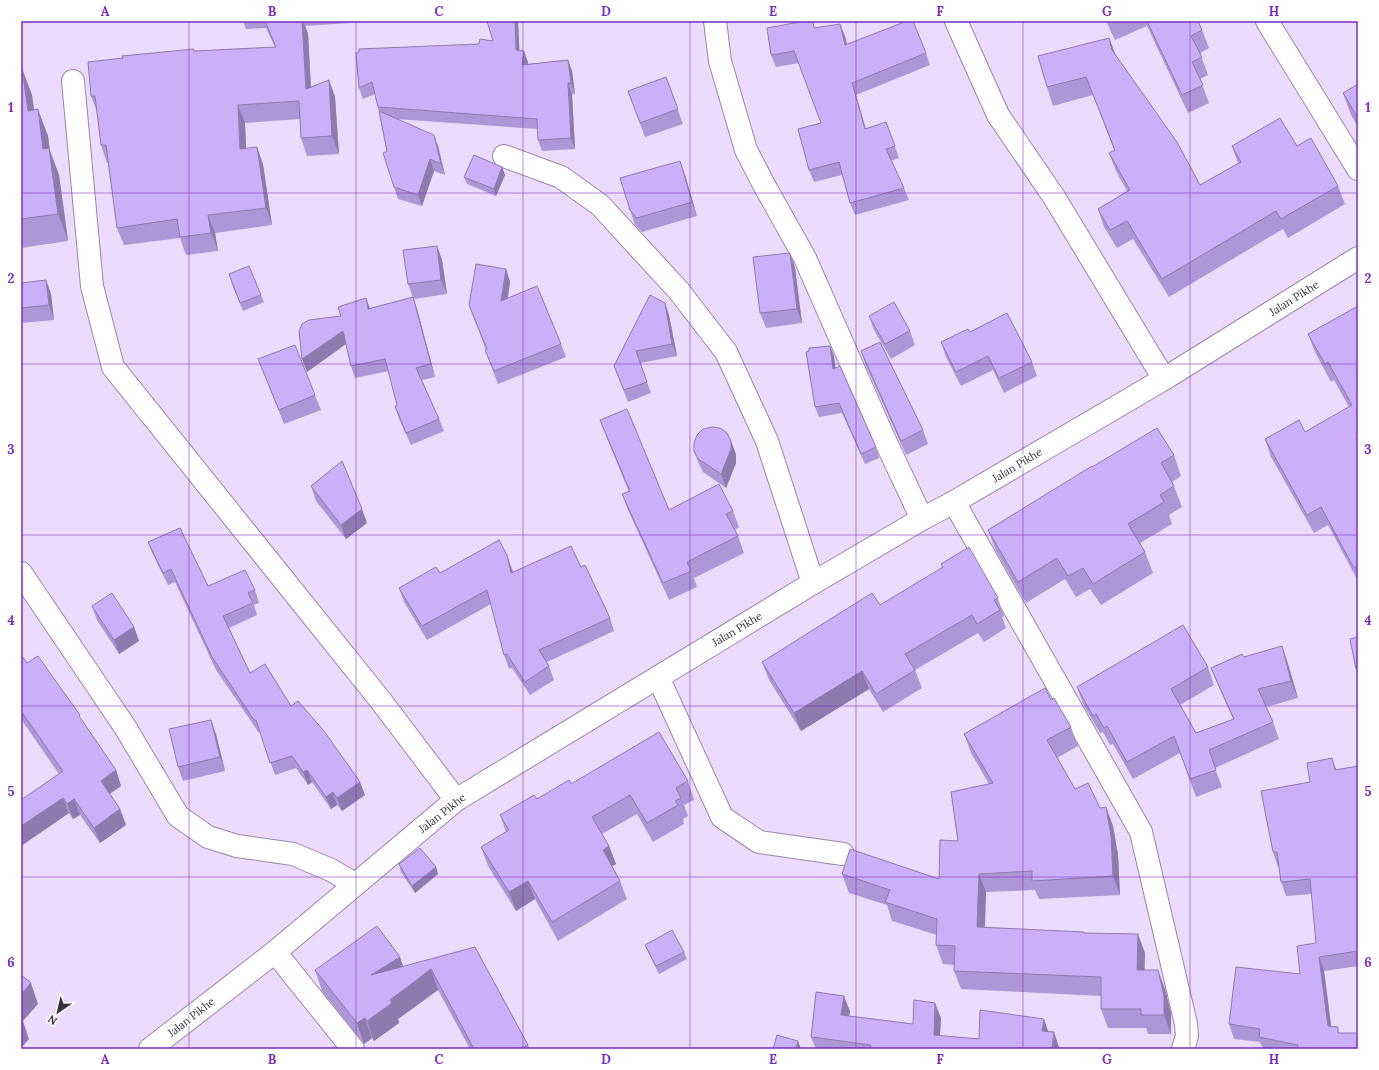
<svg xmlns="http://www.w3.org/2000/svg" width="1379" height="1070" viewBox="0 0 1379 1070" font-family="Lora,serif">
  <style>
    .lines { fill: none; stroke-linecap: round; stroke-linejoin: round }
    .street-casing { stroke: #9787a7; stroke-width: 24 }
    .highway-casing { stroke: #9787a7; stroke-width: 24 }
    .street { stroke: #fff; stroke-width: 22 }
    .highway { stroke: #fff; stroke-width: 22 }
    .wall { fill: #af96d6 }
    .shaded-wall { fill: #8f7aae }
    .building { fill: #ccaff9; stroke: #8f7aae }
    .grid { fill: none; stroke: #7b2cbf; stroke-width: 1; stroke-opacity: 0.55 }
    .labels { text-anchor: middle; stroke-width: 3.5; stroke-linejoin: round; paint-order: stroke }
    .street-label { font-size: 11px; fill: #362f3c; stroke: #fff }
    .neatline { fill: none; stroke: #7b2cbf; stroke-width: 1.5 }
    .grid-label { font-size: 13px; text-anchor: middle; font-weight: bold; fill: #7b2cbf }
  </style>
  <rect width="100%" height="100%" fill="#ecdbfd"/>
  <g class="lines">
    <g class="street-casing">
      <path id="street" d="M 715,21 L 720,61 L 746,150 L 763,183 L 805,258 L 883,436 L 922,519
        M 956,21 L 998,115 L 1054,197 L 1164,379
        M 1267,21 L 1358,169
        M 73,81 L 92,286 L 113,367 L 381,701 L 456,800
        M 504,156 L 561,177 L 600,205 L 679,291 L 726,352 L 767,441 L 813,583
        M 954,502 L 1141,832 L 1186,1024 L 1187,1036 L 1183,1049
        M 21,573 L 125,727 L 178,816 L 208,837 L 237,846 L 293,854 L 331,870 L 355,884
        M 658,677 L 722,817 L 759,842 L 843,854
        M 275,952 L 353,1049"/>
    </g>
    <g class="highway-casing">
      <path id="highway" d="M 150,1049 L 275,952 L 456,800 L 813,583 L 922,519 L 954,502 L 1164,379 L 1358,258"/>
    </g>
    <use href="#street" class="street"/>
    <use href="#highway" class="highway"/>
  </g>
  <path class="wall" d="M 243,21 L 380,21 L 305,26 L 308,34 L 311,87 L 329,80 L 335,97 L 339,154 L 307,156 L 301,138 L 300,119 L 245,123 L 246,148 L 263,164 L 272,225 L 215,233 L 218,251 L 186,255 L 180,238 L 124,245 L 117,228 L 108,163 L 107,163 L 101,145 L 97,112 L 91,96 L 195,51 L 275,47 L 266,28 L 246,29 Z
    M 487,21 L 518,21 L 519,50 L 528,62 L 527,64 L 568,60 L 572,71 L 575,94 L 572,94 L 575,149 L 542,151 L 538,140 L 538,129 L 396,119 L 438,146 L 445,175 L 434,171 L 422,206 L 398,199 L 394,187 L 378,107 L 375,94 L 363,99 L 359,88 L 356,53 L 479,44 L 493,41 Z
    M 1106,21 L 1198,21 L 1202,30 L 1209,48 L 1200,53 L 1208,75 L 1200,79 L 1209,103 L 1188,113 L 1147,26 L 1115,40 Z
    M 816,28 L 845,36 L 847,45 L 926,53 L 930,65 L 856,95 L 866,129 L 886,122 L 899,158 L 891,161 L 904,188 L 909,200 L 855,215 L 850,203 L 842,175 L 814,182 L 809,170 L 821,123 L 799,63 L 776,67 L 771,55 Z
    M 1109,38 L 1115,54 L 1200,185 L 1238,163 L 1232,146 L 1297,146 L 1338,186 L 1345,204 L 1288,238 L 1283,229 L 1169,297 L 1133,239 L 1117,248 L 1104,227 L 1098,209 L 1127,191 L 1116,171 L 1109,153 L 1114,150 L 1093,95 L 1053,106 L 1047,87 Z
    M 21,68 L 32,95 L 34,110 L 48,136 L 50,151 L 59,175 L 68,241 L 21,248 Z
    M 666,77 L 683,124 L 645,137 L 628,91 Z
    M 1358,84 L 1358,127 L 1351,115 L 1343,93 Z
    M 502,167 L 505,175 L 496,196 L 467,184 L 464,177 Z
    M 685,175 L 697,216 L 642,232 L 635,225 L 630,210 Z
    M 437,246 L 442,260 L 447,294 L 414,299 L 417,309 L 435,377 L 422,380 L 439,419 L 444,431 L 411,445 L 399,419 L 395,406 L 397,405 L 389,371 L 355,378 L 351,366 L 346,344 L 307,372 L 302,359 L 341,316 L 413,297 L 408,284 Z
    M 790,253 L 795,268 L 802,323 L 766,328 L 760,313 Z
    M 506,269 L 510,282 L 508,298 L 561,344 L 566,357 L 498,384 L 485,350 L 486,350 L 469,305 Z
    M 46,280 L 51,294 L 54,320 L 21,323 L 21,283 Z
    M 231,282 L 261,295 L 264,302 L 243,311 Z
    M 665,303 L 669,315 L 677,356 L 640,363 L 651,393 L 628,402 L 614,366 Z
    M 1358,306 L 1358,581 L 1328,525 L 1314,533 L 1271,457 L 1265,439 L 1305,432 L 1349,407 L 1334,380 L 1331,382 L 1315,352 L 1308,334 Z
    M 869,316 L 910,331 L 915,345 L 891,359 L 874,330 Z
    M 970,332 L 1032,362 L 1037,376 L 1004,393 L 993,370 L 961,386 L 946,357 L 941,342 Z
    M 830,346 L 834,356 L 835,368 L 876,447 L 879,458 L 865,464 L 842,413 L 819,417 L 815,407 Z
    M 861,351 L 923,430 L 928,444 L 906,455 L 866,366 Z
    M 258,359 L 315,395 L 321,410 L 284,424 Z
    M 600,420 L 669,510 L 733,511 L 739,527 L 735,530 L 738,536 L 744,553 L 694,578 L 697,587 L 669,600 L 628,510 L 622,494 L 629,492 L 606,436 Z
    M 694,451 L 736,454 L 736,463 L 726,488 L 703,472 L 699,464 Z
    M 1174,455 L 1181,476 L 1172,482 L 1174,486 L 1182,507 L 1169,515 L 1172,524 L 1140,543 L 1145,552 L 1153,573 L 1101,605 L 1090,589 L 1076,597 L 1065,579 L 1026,603 L 996,551 L 988,530 L 1092,467 Z
    M 311,486 L 367,523 L 346,539 L 316,501 Z
    M 148,542 L 208,586 L 255,590 L 259,603 L 254,605 L 257,615 L 229,628 L 250,673 L 291,706 L 365,795 L 342,811 L 337,805 L 331,809 L 312,782 L 308,785 L 296,768 L 275,775 L 260,732 L 259,733 L 216,670 L 175,582 L 168,585 L 153,555 Z
    M 941,564 L 998,598 L 1004,616 L 1002,617 L 1006,628 L 984,642 L 978,633 L 915,670 L 922,688 L 883,712 L 869,689 L 801,731 L 769,680 L 762,662 L 880,605 L 943,568 Z
    M 581,567 L 610,618 L 614,631 L 547,662 L 549,666 L 554,680 L 530,695 L 512,668 L 509,669 L 504,655 L 491,604 L 427,640 L 404,602 L 399,588 L 440,573 L 512,569 L 513,572 Z
    M 92,606 L 134,627 L 139,641 L 119,654 L 97,620 Z
    M 1282,646 L 1288,664 L 1298,698 L 1266,707 L 1273,722 L 1279,739 L 1215,768 L 1222,787 L 1196,797 L 1180,753 L 1133,779 L 1113,744 L 1110,745 L 1103,732 L 1100,733 L 1083,704 L 1077,687 L 1208,667 L 1214,685 L 1180,705 L 1196,733 L 1233,719 L 1218,685 L 1211,668 L 1244,657 Z
    M 21,655 L 27,663 L 83,722 L 116,770 L 121,786 L 110,794 L 120,809 L 126,825 L 100,843 L 80,815 L 73,819 L 69,813 L 21,846 L 59,774 L 21,719 Z
    M 1051,700 L 1071,727 L 1078,746 L 1057,758 L 1075,789 L 1100,808 L 1113,826 L 1118,855 L 1120,895 L 1039,899 L 1035,890 L 986,892 L 985,927 L 1085,933 L 1145,953 L 1144,970 L 1165,989 L 1171,1014 L 1171,1034 L 1148,1034 L 1146,1028 L 1108,1028 L 1101,1009 L 1101,996 L 961,989 L 954,971 L 954,965 L 943,964 L 936,945 L 937,935 L 892,921 L 887,905 L 849,893 L 842,874 L 939,879 L 958,841 L 989,784 L 971,753 L 964,734 Z
    M 216,734 L 225,771 L 183,781 L 178,767 Z
    M 1358,766 L 1358,966 L 1324,971 L 1331,1026 L 1340,1033 L 1358,1049 L 1263,1049 L 1260,1042 L 1234,1039 L 1229,1024 L 1300,974 L 1316,943 L 1312,894 L 1286,896 L 1281,882 L 1279,867 L 1278,867 L 1273,852 L 1310,782 L 1337,770 Z
    M 688,781 L 694,800 L 684,805 L 688,816 L 683,819 L 684,824 L 653,842 L 637,814 L 602,834 L 609,846 L 616,864 L 612,866 L 620,881 L 627,899 L 558,941 L 535,899 L 516,911 L 488,866 L 481,847 L 506,832 L 500,815 L 571,784 Z
    M 399,864 L 436,867 L 438,874 L 415,893 L 401,872 Z
    M 645,945 L 684,952 L 687,959 L 659,974 L 648,952 Z
    M 475,947 L 528,1045 L 530,1049 L 470,1049 L 438,990 L 398,1019 L 399,1023 L 374,1041 L 372,1038 L 364,1044 L 322,991 L 315,970 L 400,957 L 403,967 Z
    M 850,1011 L 849,1016 L 913,1024 L 941,1018 L 940,1036 L 979,1039 L 1044,1019 L 1048,1031 L 1059,1047 L 1059,1049 L 816,1049 L 811,1037 Z"/>
  <path class="shaded-wall" d="M 302,21 L 303,21 L 308,34 L 312,107 L 306,89 Z
    M 515,21 L 518,21 L 520,61 L 516,50 Z
    M 840,24 L 845,36 L 850,57 L 845,45 Z
    M 1109,38 L 1116,56 L 1112,50 Z
    M 524,51 L 528,62 L 526,76 L 522,65 Z
    M 568,60 L 572,71 L 575,94 L 571,83 Z
    M 22,68 L 32,95 L 38,138 L 28,111 Z
    M 329,80 L 335,97 L 339,154 L 332,136 Z
    M 568,83 L 572,94 L 575,149 L 571,138 Z
    M 852,83 L 856,95 L 869,142 L 865,129 Z
    M 238,105 L 245,123 L 247,167 L 240,149 Z
    M 38,109 L 48,136 L 50,151 L 59,175 L 68,241 L 58,214 L 43,149 Z
    M 434,135 L 438,146 L 445,175 L 441,164 Z
    M 257,147 L 263,164 L 272,225 L 266,208 Z
    M 430,159 L 434,171 L 422,206 L 418,195 Z
    M 680,161 L 685,175 L 697,216 L 692,202 Z
    M 502,167 L 505,175 L 496,196 L 494,189 Z
    M 208,215 L 215,233 L 218,251 L 211,233 Z
    M 437,246 L 442,260 L 447,294 L 441,280 Z
    M 790,253 L 795,268 L 802,323 L 797,309 Z
    M 506,269 L 510,282 L 505,314 L 501,301 Z
    M 46,280 L 51,294 L 54,320 L 49,305 Z
    M 413,297 L 417,309 L 435,377 L 431,364 Z
    M 366,298 L 371,311 L 368,309 Z
    M 665,303 L 669,315 L 677,356 L 672,344 Z
    M 343,331 L 347,343 L 307,372 L 302,359 Z
    M 830,346 L 834,356 L 837,380 L 833,369 Z
    M 731,441 L 736,454 L 736,463 L 726,488 L 721,474 Z
    M 362,509 L 367,523 L 346,539 L 341,525 Z
    M 507,555 L 512,569 L 516,587 L 511,573 Z
    M 134,627 L 139,641 L 119,654 L 114,640 Z
    M 1282,646 L 1288,664 L 1298,698 L 1291,681 Z
    M 862,671 L 869,689 L 801,731 L 794,713 Z
    M 211,720 L 216,734 L 225,771 L 220,757 Z
    M 1332,758 L 1337,772 L 1335,770 Z
    M 116,770 L 121,786 L 106,796 L 101,781 Z
    M 307,770 L 312,782 L 308,785 L 303,772 Z
    M 360,782 L 365,795 L 342,811 L 337,798 Z
    M 333,792 L 337,805 L 331,809 L 326,797 Z
    M 63,798 L 69,813 L 21,846 L 21,826 Z
    M 74,799 L 80,815 L 73,819 L 67,804 Z
    M 1106,807 L 1113,826 L 1118,855 L 1120,895 L 1113,876 Z
    M 120,809 L 126,825 L 100,843 L 94,828 Z
    M 609,846 L 616,864 L 610,868 L 603,850 Z
    M 436,867 L 438,874 L 415,893 L 412,886 Z
    M 979,874 L 986,892 L 984,946 L 977,927 Z
    M 528,881 L 535,899 L 516,911 L 509,892 Z
    M 1138,934 L 1145,953 L 1144,989 L 1137,970 Z
    M 400,957 L 407,978 L 371,975 Z
    M 1319,957 L 1324,971 L 1333,1040 L 1328,1026 Z
    M 431,969 L 438,990 L 398,1019 L 399,1023 L 374,1041 L 367,1021 L 390,1000 Z
    M 1158,970 L 1165,989 L 1171,1014 L 1171,1034 L 1164,1015 Z
    M 31,983 L 38,1004 L 23,1021 L 29,1039 L 21,1048 L 21,994 Z
    M 844,996 L 850,1011 L 847,1030 L 841,1015 Z
    M 935,1003 L 941,1018 L 939,1049 L 934,1035 Z
    M 365,1018 L 372,1038 L 364,1044 L 357,1023 Z
    M 1044,1019 L 1049,1034 L 1042,1031 Z
    M 1054,1032 L 1059,1047 L 1059,1049 L 1052,1049 Z
    M 798,1041 L 801,1049 L 796,1049 Z"/>
  <path class="building" d="M 265,21 L 302,21 L 306,89 L 329,80 L 332,136 L 301,138 L 299,101 L 238,105 L 240,149 L 257,147 L 266,208 L 208,215 L 211,233 L 180,237 L 177,219 L 117,228 L 106,145 L 101,145 L 95,96 L 91,96 L 88,62 L 123,58 L 122,56 L 194,49 L 194,51 L 276,47 Z
    M 487,21 L 515,21 L 516,50 L 524,51 L 522,65 L 568,60 L 571,83 L 568,83 L 571,138 L 538,140 L 537,119 L 378,107 L 372,82 L 359,88 L 356,53 L 359,52 L 359,49 L 479,44 L 480,39 L 493,41 Z
    M 805,21 L 813,21 L 814,28 L 840,24 L 845,45 L 907,21 L 913,21 L 926,53 L 852,83 L 865,129 L 886,122 L 895,146 L 886,149 L 904,188 L 850,203 L 839,162 L 809,170 L 798,129 L 821,123 L 794,51 L 771,55 L 767,28 Z
    M 1147,21 L 1198,21 L 1202,30 L 1191,36 L 1202,57 L 1192,62 L 1203,85 L 1182,95 Z
    M 1109,38 L 1112,50 L 1177,142 L 1200,185 L 1241,162 L 1232,146 L 1280,118 L 1297,146 L 1311,138 L 1338,186 L 1281,219 L 1276,211 L 1162,279 L 1127,221 L 1110,230 L 1098,209 L 1130,190 L 1109,153 L 1115,150 L 1086,77 L 1047,87 L 1038,56 Z
    M 21,68 L 22,68 L 28,111 L 38,109 L 43,149 L 49,148 L 58,214 L 21,219 Z
    M 666,77 L 678,109 L 640,123 L 628,91 Z
    M 1358,84 L 1358,118 L 1343,93 Z
    M 379,111 L 434,135 L 441,164 L 430,159 L 418,195 L 394,187 L 383,153 L 387,151 Z
    M 474,155 L 502,167 L 494,189 L 464,177 Z
    M 680,161 L 692,202 L 637,218 L 630,210 L 620,178 Z
    M 437,246 L 441,280 L 408,284 L 403,250 Z
    M 790,253 L 797,309 L 760,313 L 753,257 Z
    M 476,264 L 506,269 L 501,301 L 537,286 L 561,344 L 494,371 L 485,350 L 487,349 L 469,305 Z
    M 249,266 L 261,295 L 240,303 L 229,274 Z
    M 46,280 L 49,305 L 21,308 L 21,283 Z
    M 650,295 L 665,303 L 672,344 L 636,351 L 647,382 L 624,390 L 614,366 Z
    M 413,297 L 431,364 L 416,368 L 439,419 L 406,433 L 395,406 L 397,405 L 385,359 L 351,366 L 343,331 L 302,359 L 299,331 L 302,324 L 309,320 L 341,316 L 338,307 L 366,298 L 368,309 Z
    M 894,302 L 910,331 L 885,344 L 869,316 Z
    M 1358,306 L 1358,438 L 1356,439 L 1358,443 L 1358,565 L 1354,568 L 1321,507 L 1307,515 L 1265,439 L 1299,420 L 1305,432 L 1352,405 L 1328,362 L 1325,364 L 1308,334 Z
    M 1007,313 L 1032,362 L 999,378 L 988,356 L 956,372 L 941,342 L 968,329 L 970,332 Z
    M 880,342 L 923,430 L 901,441 L 861,351 Z
    M 295,345 L 315,395 L 279,410 L 258,359 Z
    M 830,346 L 833,369 L 840,366 L 876,447 L 861,454 L 839,403 L 815,407 L 806,352 L 809,351 L 809,348 Z
    M 627,409 L 669,510 L 719,484 L 733,511 L 726,514 L 738,536 L 687,562 L 691,571 L 663,583 L 622,494 L 630,491 L 600,420 Z
    M 712,427 L 720,428 L 727,433 L 731,441 L 731,449 L 721,474 L 698,459 L 694,451 L 694,443 L 697,435 L 703,429 Z
    M 1157,428 L 1174,455 L 1161,463 L 1174,486 L 1160,495 L 1164,502 L 1128,524 L 1145,552 L 1093,584 L 1083,568 L 1068,576 L 1057,558 L 1018,582 L 988,530 L 1092,466 L 1092,467 Z
    M 342,461 L 362,509 L 341,525 L 311,486 Z
    M 180,528 L 208,586 L 245,570 L 255,590 L 248,593 L 253,603 L 223,616 L 250,673 L 265,664 L 291,706 L 298,701 L 324,731 L 360,782 L 337,798 L 333,792 L 326,797 L 307,770 L 303,772 L 292,756 L 270,763 L 256,720 L 254,720 L 212,657 L 171,569 L 163,573 L 148,542 Z
    M 499,540 L 507,555 L 511,573 L 571,546 L 581,567 L 585,565 L 610,618 L 539,650 L 549,666 L 525,682 L 507,654 L 504,655 L 487,590 L 422,626 L 399,588 L 436,567 L 440,573 Z
    M 969,547 L 998,598 L 994,600 L 1000,610 L 977,624 L 972,615 L 905,654 L 915,670 L 876,694 L 862,671 L 794,713 L 762,662 L 872,593 L 880,605 L 943,567 L 941,564 Z
    M 112,593 L 134,627 L 114,640 L 92,606 Z
    M 1183,625 L 1208,667 L 1171,689 L 1196,733 L 1234,719 L 1211,668 L 1242,654 L 1244,657 L 1282,646 L 1291,681 L 1258,689 L 1273,722 L 1209,750 L 1216,770 L 1190,779 L 1174,736 L 1127,762 L 1107,726 L 1104,728 L 1096,714 L 1093,716 L 1077,687 Z
    M 1358,637 L 1358,669 L 1356,669 L 1350,639 Z
    M 21,655 L 27,663 L 38,656 L 80,715 L 79,716 L 116,770 L 101,781 L 120,809 L 94,828 L 74,799 L 67,804 L 63,798 L 21,826 L 21,800 L 63,771 L 21,711 Z
    M 1045,688 L 1051,700 L 1054,698 L 1071,727 L 1047,740 L 1075,789 L 1088,783 L 1100,808 L 1106,807 L 1111,836 L 1113,876 L 1032,881 L 1032,871 L 979,874 L 977,927 L 1084,932 L 1084,933 L 1138,934 L 1137,970 L 1158,970 L 1164,996 L 1164,1015 L 1141,1015 L 1141,1009 L 1101,1009 L 1101,977 L 954,971 L 955,946 L 936,945 L 937,919 L 885,902 L 890,890 L 842,874 L 850,849 L 939,879 L 940,840 L 958,841 L 951,792 L 993,783 L 964,734 Z
    M 211,720 L 220,757 L 178,767 L 169,729 Z
    M 659,732 L 688,781 L 676,788 L 681,798 L 675,801 L 678,805 L 647,823 L 630,795 L 592,817 L 609,846 L 603,850 L 620,881 L 552,922 L 528,881 L 509,892 L 481,847 L 509,830 L 500,815 L 534,795 L 537,799 L 569,780 L 571,784 Z
    M 1332,758 L 1335,770 L 1358,766 L 1358,951 L 1319,957 L 1328,1026 L 1338,1027 L 1338,1033 L 1358,1033 L 1358,1049 L 1297,1049 L 1298,1045 L 1259,1037 L 1260,1029 L 1229,1024 L 1236,967 L 1300,974 L 1297,946 L 1316,943 L 1310,879 L 1281,882 L 1277,852 L 1273,852 L 1261,791 L 1310,782 L 1307,763 Z
    M 420,848 L 436,867 L 412,886 L 399,864 Z
    M 377,926 L 400,957 L 371,975 L 475,947 L 528,1045 L 520,1049 L 474,1049 L 431,969 L 390,1000 L 392,1003 L 367,1021 L 365,1018 L 357,1023 L 315,970 Z
    M 672,930 L 684,952 L 656,966 L 645,945 Z
    M 21,975 L 31,983 L 21,994 Z
    M 816,992 L 844,996 L 841,1015 L 913,1024 L 914,1000 L 935,1003 L 934,1035 L 979,1039 L 980,1010 L 1044,1019 L 1042,1031 L 1054,1032 L 1052,1049 L 870,1049 L 871,1045 L 811,1037 Z
    M 777,1035 L 798,1041 L 796,1049 L 773,1049 Z"/>
  <path class="grid" d="M 189,21 L 189,1049M 356,21 L 356,1049M 523,21 L 523,1049M 690,21 L 690,1049M 856,21 L 856,1049M 1023,21 L 1023,1049M 1190,21 L 1190,1049M 21,193 L 1358,193M 21,364 L 1358,364M 21,535 L 1358,535M 21,706 L 1358,706M 21,877 L 1358,877"/>
  <g class="labels">
    <g class="street-label">
      <text transform="translate(1294 298) rotate(-32)" y="4">Jalan Pikhe</text>
      <text transform="translate(1017 465) rotate(-31)" y="4">Jalan Pikhe</text>
      <text transform="translate(737 629) rotate(-31)" y="4">Jalan Pikhe</text>
      <text transform="translate(442 813) rotate(-38)" y="4">Jalan Pikhe</text>
      <text transform="translate(191 1017) rotate(-38)" y="4">Jalan Pikhe</text>
    </g>
  </g>
  <rect width="1379" height="1070" fill="none" stroke="#ffffff" stroke-width="44"/>
  <g transform="translate(58 1012) rotate(214)" stroke="#ffffff" stroke-width="3" paint-order="stroke">
  <path d="M0-3L7 15L0 10L-7 15Z" fill="#362f3c"/>
  <text y="-6" font-size="11" font-weight="bold" text-anchor="middle" fill="#362f3c">N</text>
  </g>
  <rect x="22" y="22" width="1335" height="1026" class="neatline"/>
  <g class="grid-label">
    <text x="105" y="16">A</text>
    <text x="272" y="16">B</text>
    <text x="439" y="16">C</text>
    <text x="606" y="16">D</text>
    <text x="773" y="16">E</text>
    <text x="940" y="16">F</text>
    <text x="1107" y="16">G</text>
    <text x="1274" y="16">H</text>
    <text x="11" y="112">1</text>
    <text x="1368" y="112">1</text>
    <text x="11" y="283">2</text>
    <text x="1368" y="283">2</text>
    <text x="11" y="454">3</text>
    <text x="1368" y="454">3</text>
    <text x="11" y="625">4</text>
    <text x="1368" y="625">4</text>
    <text x="11" y="796">5</text>
    <text x="1368" y="796">5</text>
    <text x="11" y="967">6</text>
    <text x="1368" y="967">6</text>
    <text x="105" y="1064">A</text>
    <text x="272" y="1064">B</text>
    <text x="439" y="1064">C</text>
    <text x="606" y="1064">D</text>
    <text x="773" y="1064">E</text>
    <text x="940" y="1064">F</text>
    <text x="1107" y="1064">G</text>
    <text x="1274" y="1064">H</text>
  </g>
</svg>
